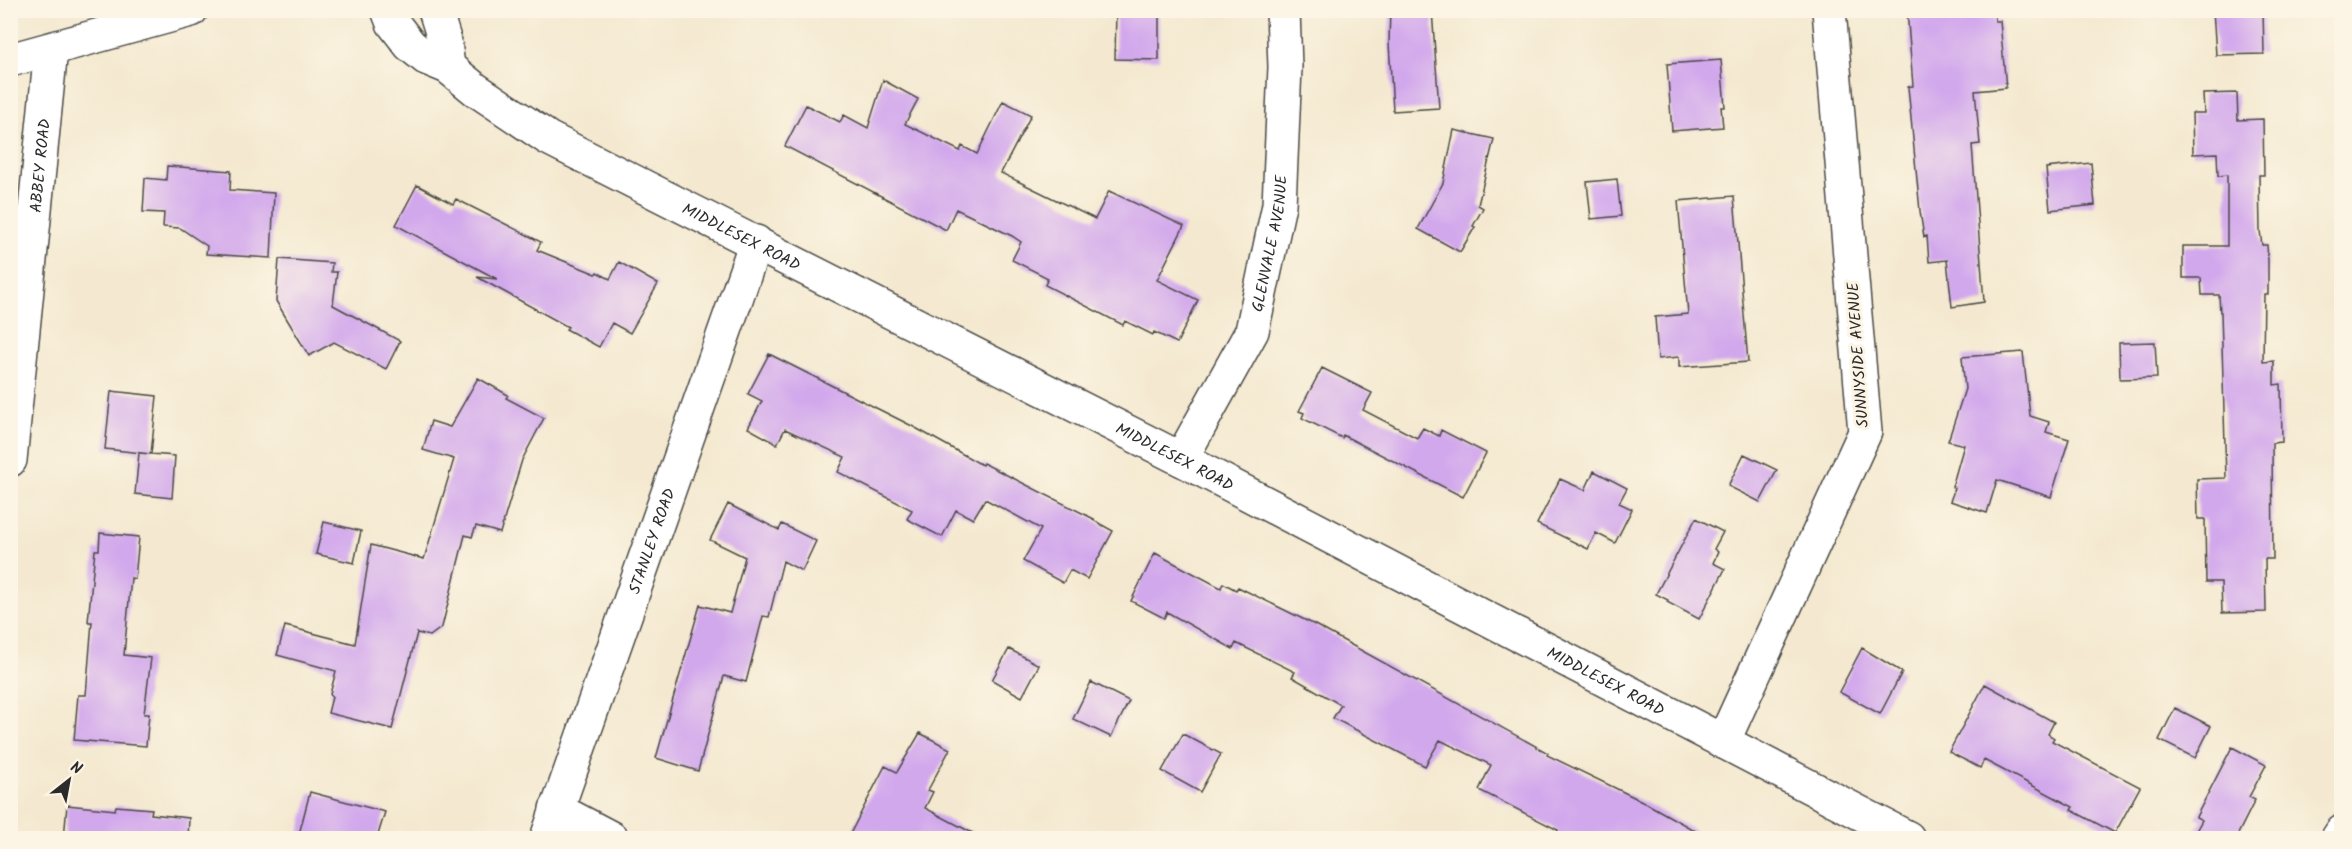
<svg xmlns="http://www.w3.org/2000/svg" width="2352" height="849" viewBox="0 0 2352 849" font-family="Kalam,sans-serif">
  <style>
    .building { fill: #d2a8ec }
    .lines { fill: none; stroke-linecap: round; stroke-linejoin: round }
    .street-casing { stroke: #494844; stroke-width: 36 }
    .secondary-casing { stroke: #494844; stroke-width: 36 }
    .primary-casing { stroke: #494844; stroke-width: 36 }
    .street { stroke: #fff; stroke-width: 33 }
    .secondary { stroke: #fff; stroke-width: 33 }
    .primary { stroke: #fff; stroke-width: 33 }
    .labels { text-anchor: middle; stroke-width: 6; stroke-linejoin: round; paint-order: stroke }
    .street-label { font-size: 16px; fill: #2b2b2b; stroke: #fcf5e5 }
  </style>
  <rect width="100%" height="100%" fill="#fcf5e5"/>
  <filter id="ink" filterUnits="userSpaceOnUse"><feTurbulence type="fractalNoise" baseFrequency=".0167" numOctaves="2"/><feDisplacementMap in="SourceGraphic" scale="12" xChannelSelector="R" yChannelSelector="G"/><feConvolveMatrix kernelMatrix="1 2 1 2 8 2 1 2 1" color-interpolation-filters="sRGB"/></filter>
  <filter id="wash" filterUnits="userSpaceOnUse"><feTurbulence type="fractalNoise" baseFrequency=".008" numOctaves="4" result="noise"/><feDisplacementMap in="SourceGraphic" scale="24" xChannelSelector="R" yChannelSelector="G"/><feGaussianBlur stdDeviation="1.35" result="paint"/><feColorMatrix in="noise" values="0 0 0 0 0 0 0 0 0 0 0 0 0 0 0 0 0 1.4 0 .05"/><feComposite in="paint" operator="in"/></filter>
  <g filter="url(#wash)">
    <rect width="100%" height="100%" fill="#f4e9d0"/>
    <g id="blocks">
      <path class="building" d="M 1116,10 L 1159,10 L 1159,60 L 1115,59 Z
        M 1390,10 L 1432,10 L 1439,108 L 1393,111 L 1389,43 Z
        M 1907,10 L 1994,10 L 1995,21 L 2000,21 L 2006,88 L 1975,91 L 1980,144 L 1972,145 L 1984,302 L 1952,307 L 1947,260 L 1929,262 L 1927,236 L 1924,237 L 1920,211 L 1908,87 L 1913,86 Z
        M 2213,10 L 2263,10 L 2264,54 L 2216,55 Z
        M 1721,60 L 1725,107 L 1721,107 L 1723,127 L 1672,131 L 1667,64 Z
        M 883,80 L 918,99 L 905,124 L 960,151 L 962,146 L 977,154 L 1003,101 L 1031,115 L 1001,173 L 1095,219 L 1109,191 L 1184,226 L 1157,280 L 1198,300 L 1177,343 L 1154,332 L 1153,335 L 1125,321 L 1123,325 L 1045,285 L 1048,278 L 1012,260 L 1021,242 L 1012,236 L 956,209 L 946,230 L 785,146 L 806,105 L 840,122 L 844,115 L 868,128 Z
        M 2237,93 L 2238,120 L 2263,119 L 2264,175 L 2259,175 L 2260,231 L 2262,245 L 2267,245 L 2268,261 L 2268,294 L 2264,294 L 2263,362 L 2274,361 L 2274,385 L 2281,384 L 2282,442 L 2272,443 L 2273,559 L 2265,559 L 2266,612 L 2222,613 L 2221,582 L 2206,582 L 2205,519 L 2198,519 L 2197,479 L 2226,478 L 2221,312 L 2220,312 L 2219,295 L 2202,295 L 2201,278 L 2183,278 L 2183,246 L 2227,246 L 2227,175 L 2218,176 L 2217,153 L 2193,154 L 2192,113 L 2204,113 L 2203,94 Z
        M 1454,130 L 1494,139 L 1478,205 L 1483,208 L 1473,226 L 1475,227 L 1460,252 L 1418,229 L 1443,183 Z
        M 2091,163 L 2095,205 L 2050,210 L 2046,168 Z
        M 167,166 L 231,171 L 230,190 L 274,193 L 271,258 L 206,254 L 207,246 L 180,228 L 163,227 L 164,213 L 143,212 L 145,178 L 166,180 Z
        M 1617,179 L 1621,216 L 1591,219 L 1587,182 Z
        M 417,185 L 453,204 L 456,199 L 541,242 L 537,250 L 596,274 L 597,272 L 610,279 L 619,262 L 658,284 L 630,333 L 612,323 L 599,347 L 566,329 L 568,327 L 477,277 L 497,279 L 396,225 Z
        M 1734,196 L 1748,362 L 1679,367 L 1679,357 L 1658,359 L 1655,317 L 1688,314 L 1678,201 Z
        M 279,259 L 332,263 L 331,272 L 337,272 L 333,305 L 400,341 L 386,369 L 334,342 L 309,356 L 276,301 Z
        M 2155,342 L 2157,378 L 2120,379 L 2119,343 Z
        M 2023,352 L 2030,416 L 2049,422 L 2046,432 L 2069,439 L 2051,497 L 1997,480 L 1987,513 L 1950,501 L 1955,488 L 1952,487 L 1964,445 L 1948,441 L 1965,389 L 1962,357 Z
        M 769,354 L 912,426 L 982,465 L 983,463 L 1094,519 L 1093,520 L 1113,531 L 1087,579 L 1070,570 L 1063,583 L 1023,561 L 1041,529 L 985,499 L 973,519 L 956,510 L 942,537 L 907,519 L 912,510 L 838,472 L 845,457 L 785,429 L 777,444 L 748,428 L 762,401 L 748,394 Z
        M 1322,368 L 1372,393 L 1363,410 L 1417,438 L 1423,428 L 1439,436 L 1441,430 L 1486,453 L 1463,497 L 1343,435 L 1342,438 L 1302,418 L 1304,413 L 1299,411 Z
        M 478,378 L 508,395 L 506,398 L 544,418 L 522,460 L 500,533 L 476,526 L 472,537 L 465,535 L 442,627 L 430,636 L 417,633 L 392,729 L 328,713 L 332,697 L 330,694 L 336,671 L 277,655 L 285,626 L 355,644 L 371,545 L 424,559 L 454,459 L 423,450 L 431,421 L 450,427 Z
        M 111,391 L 157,396 L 151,454 L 105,449 Z
        M 139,453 L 175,456 L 172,498 L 135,494 Z
        M 1744,454 L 1777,470 L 1760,502 L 1728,486 Z
        M 1594,471 L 1627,488 L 1619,503 L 1632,509 L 1615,543 L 1596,533 L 1588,549 L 1537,524 L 1560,479 L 1585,490 Z
        M 728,504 L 779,530 L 782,524 L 816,541 L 802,571 L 783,561 L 769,617 L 763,616 L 746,682 L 724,676 L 698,771 L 656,758 L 700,605 L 730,613 L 745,557 L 710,540 Z
        M 1696,518 L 1723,532 L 1714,549 L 1718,552 L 1713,563 L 1725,569 L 1699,619 L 1667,602 L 1668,600 L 1656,594 Z
        M 324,522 L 361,531 L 354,563 L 316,554 Z
        M 100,533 L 139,537 L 135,579 L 131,578 L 124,655 L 151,658 L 144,714 L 149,714 L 146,746 L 74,740 L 78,695 L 86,695 L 92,622 L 88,622 L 95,550 L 99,550 Z
        M 1155,553 L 1221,588 L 1223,583 L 1236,590 L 1238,587 L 1315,625 L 1548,753 L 1547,755 L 1644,802 L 1708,838 L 1554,838 L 1558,830 L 1479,790 L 1491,765 L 1440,740 L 1425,766 L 1333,718 L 1341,705 L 1292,677 L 1295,672 L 1236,643 L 1233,649 L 1167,612 L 1164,618 L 1131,601 Z
        M 1862,648 L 1902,672 L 1880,714 L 1839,692 Z
        M 1009,649 L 1039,665 L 1022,697 L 992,680 Z
        M 1091,682 L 1129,701 L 1111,737 L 1073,719 Z
        M 1985,684 L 2054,722 L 2048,734 L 2054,738 L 2052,741 L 2140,787 L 2115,833 L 2071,810 L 2073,807 L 1984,760 L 1980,768 L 1949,752 Z
        M 2175,708 L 2211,726 L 2195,758 L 2159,740 Z
        M 920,733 L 950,749 L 928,790 L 933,792 L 925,808 L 982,838 L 848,838 L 885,766 L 897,772 Z
        M 1183,734 L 1221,754 L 1200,792 L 1162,771 Z
        M 2232,747 L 2266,765 L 2249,797 L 2255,800 L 2236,838 L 2192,838 L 2202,820 L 2196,817 Z
        M 310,792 L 385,812 L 377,838 L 298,838 Z
        M 67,805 L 115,810 L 116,806 L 152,809 L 151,814 L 189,818 L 188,838 L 64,838 Z"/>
    </g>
  </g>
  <g filter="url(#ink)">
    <use href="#blocks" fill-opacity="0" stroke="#494844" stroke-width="1.5"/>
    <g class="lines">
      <g class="street-casing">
        <g id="street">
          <path id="s1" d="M 1181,459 L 1252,331 L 1279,205 L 1285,67 L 1283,10"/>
          <path id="s2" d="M 10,460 L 51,49"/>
          <path d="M 1723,742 L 1865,432 L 1829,10"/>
          <path d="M 556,809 L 611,838"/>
          <path id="s3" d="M 547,838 L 756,242"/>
          <path d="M 2338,838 L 2342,832"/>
        </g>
      </g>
      <g class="secondary-casing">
        <g id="secondary">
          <path id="s4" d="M 388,10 L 393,23 L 410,45 L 426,58 L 448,67 L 475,89 L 548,138 L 1181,459 L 1908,838"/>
          <path d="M 435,10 L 445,42 L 448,67"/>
        </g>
      </g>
      <g class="primary-casing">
        <path id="primary" d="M 10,60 L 191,10"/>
      </g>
      <use href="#street" class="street"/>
      <use href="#secondary" class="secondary"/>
      <use href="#primary" class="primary"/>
    </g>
  </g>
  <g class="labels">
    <g class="street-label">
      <text dy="6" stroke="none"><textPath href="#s2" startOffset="296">ABBEY ROAD</textPath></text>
      <text dy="6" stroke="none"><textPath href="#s4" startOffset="426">MIDDLESEX ROAD</textPath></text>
      <text dy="6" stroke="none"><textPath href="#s1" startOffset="236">GLENVALE AVENUE</textPath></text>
      <text transform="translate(1857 355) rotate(-94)" y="6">SUNNYSIDE AVENUE</text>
      <text dy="6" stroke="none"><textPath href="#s4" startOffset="912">MIDDLESEX ROAD</textPath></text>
      <text dy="6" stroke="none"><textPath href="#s3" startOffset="315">STANLEY ROAD</textPath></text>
      <text dy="6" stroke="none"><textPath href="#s4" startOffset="1398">MIDDLESEX ROAD</textPath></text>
    </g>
  </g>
  <rect width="2352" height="849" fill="none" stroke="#fcf5e5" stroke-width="36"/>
  <g transform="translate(69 780) rotate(31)" stroke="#fcf5e5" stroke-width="4.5" paint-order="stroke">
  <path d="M0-4.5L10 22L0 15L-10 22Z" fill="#2b2b2b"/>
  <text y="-9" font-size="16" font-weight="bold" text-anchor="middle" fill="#2b2b2b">N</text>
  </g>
</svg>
